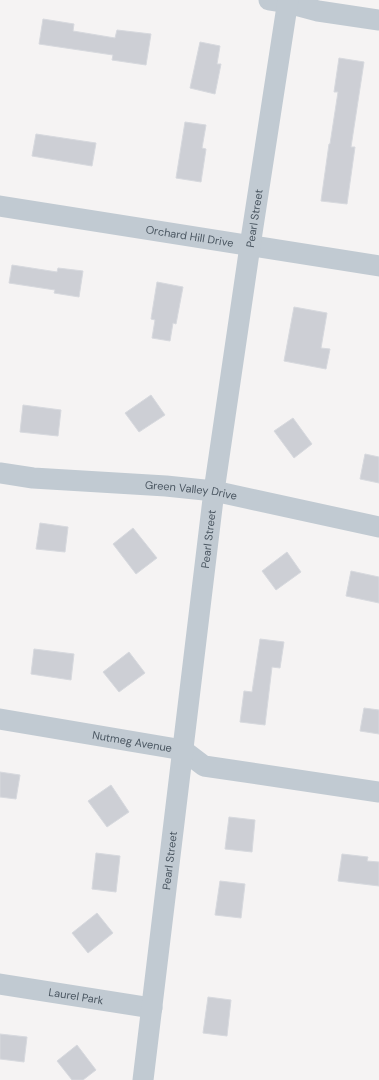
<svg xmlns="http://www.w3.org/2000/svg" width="379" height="1080" viewBox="0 0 379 1080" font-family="'DM Sans',sans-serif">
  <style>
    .building { fill: #cdcfd5; stroke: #d7d9de }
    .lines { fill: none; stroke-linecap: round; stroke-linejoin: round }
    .minor { stroke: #c1cad2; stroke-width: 21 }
    .labels { text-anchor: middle; stroke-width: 4; stroke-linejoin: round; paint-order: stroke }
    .street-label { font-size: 11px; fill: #4a5661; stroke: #fff }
  </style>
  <rect width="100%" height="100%" fill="#f5f3f3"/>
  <path class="building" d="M 43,19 L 74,24 L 73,31 L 115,38 L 117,30 L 151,34 L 146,65 L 112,60 L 113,55 L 39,44 Z
    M 200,42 L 220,46 L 217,64 L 221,64 L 215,94 L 190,88 Z
    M 339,58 L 364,62 L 351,147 L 355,147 L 347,204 L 321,201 L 329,144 L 330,144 L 338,92 L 334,92 Z
    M 185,122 L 206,125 L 202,148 L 206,149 L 201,182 L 176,178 Z
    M 36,134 L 96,143 L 92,166 L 32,156 Z
    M 12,265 L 57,272 L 58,268 L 83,271 L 79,297 L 54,293 L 55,290 L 9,283 Z
    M 157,282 L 183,287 L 176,324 L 173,323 L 170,341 L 152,338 L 155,320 L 151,319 Z
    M 294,307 L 327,313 L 321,348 L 330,349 L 326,369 L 284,361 Z
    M 151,395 L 165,415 L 139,432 L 125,413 Z
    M 23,405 L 61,410 L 58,436 L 20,432 Z
    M 293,418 L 312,444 L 294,458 L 274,431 Z
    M 365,454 L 379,457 L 379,483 L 360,479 Z
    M 40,523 L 68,527 L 65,552 L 36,549 Z
    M 133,528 L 157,558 L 136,574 L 113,544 Z
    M 287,552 L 301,572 L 276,590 L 262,571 Z
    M 351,571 L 379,577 L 379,603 L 346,596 Z
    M 260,639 L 284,642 L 280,668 L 272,667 L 265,725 L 240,722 L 244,691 L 252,692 Z
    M 34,649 L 74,654 L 71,680 L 31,674 Z
    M 129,652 L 145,673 L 119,692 L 103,672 Z
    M 364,708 L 379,710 L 379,734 L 360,731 Z
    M 0,772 L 20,775 L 16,799 L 0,797 Z
    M 111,785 L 129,812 L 107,827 L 88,801 Z
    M 229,817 L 255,820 L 252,852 L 225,849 Z
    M 96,853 L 120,856 L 116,892 L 92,889 Z
    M 342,854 L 368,857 L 367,861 L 379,862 L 379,886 L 338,881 Z
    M 220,881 L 245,884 L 241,918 L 215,915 Z
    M 97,913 L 113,933 L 88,953 L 72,933 Z
    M 208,997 L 231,1000 L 227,1036 L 203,1033 Z
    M 0,1034 L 27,1037 L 24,1062 L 0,1059 Z
    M 77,1045 L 96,1070 L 83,1080 L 72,1080 L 57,1061 Z"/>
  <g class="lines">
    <g class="minor">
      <path d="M 269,0 L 288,3 L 318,11 L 379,20"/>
      <path id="s1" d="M 0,206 L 379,266"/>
      <path id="s2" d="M 0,473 L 33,478 L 166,486 L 214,491 L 379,527"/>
      <path id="s3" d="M 0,719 L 183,750 L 204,766 L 379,792"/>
      <path id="s4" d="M 0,984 L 152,1008"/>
      <path id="s5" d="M 143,1080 L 214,491 L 250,246 L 288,0"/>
    </g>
  </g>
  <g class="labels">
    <g class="street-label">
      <text dy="4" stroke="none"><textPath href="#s5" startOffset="869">Pearl Street</textPath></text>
      <text dy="4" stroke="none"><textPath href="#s1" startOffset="192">Orchard Hill Drive</textPath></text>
      <text dy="4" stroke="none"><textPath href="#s2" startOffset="192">Green Valley Drive</textPath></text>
      <text dy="4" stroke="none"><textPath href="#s5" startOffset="545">Pearl Street</textPath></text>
      <text dy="4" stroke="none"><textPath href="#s3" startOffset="134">Nutmeg Avenue</textPath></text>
      <text dy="4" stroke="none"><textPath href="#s5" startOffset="221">Pearl Street</textPath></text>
      <text dy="4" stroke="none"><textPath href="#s4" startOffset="77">Laurel Park</textPath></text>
    </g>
  </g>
</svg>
